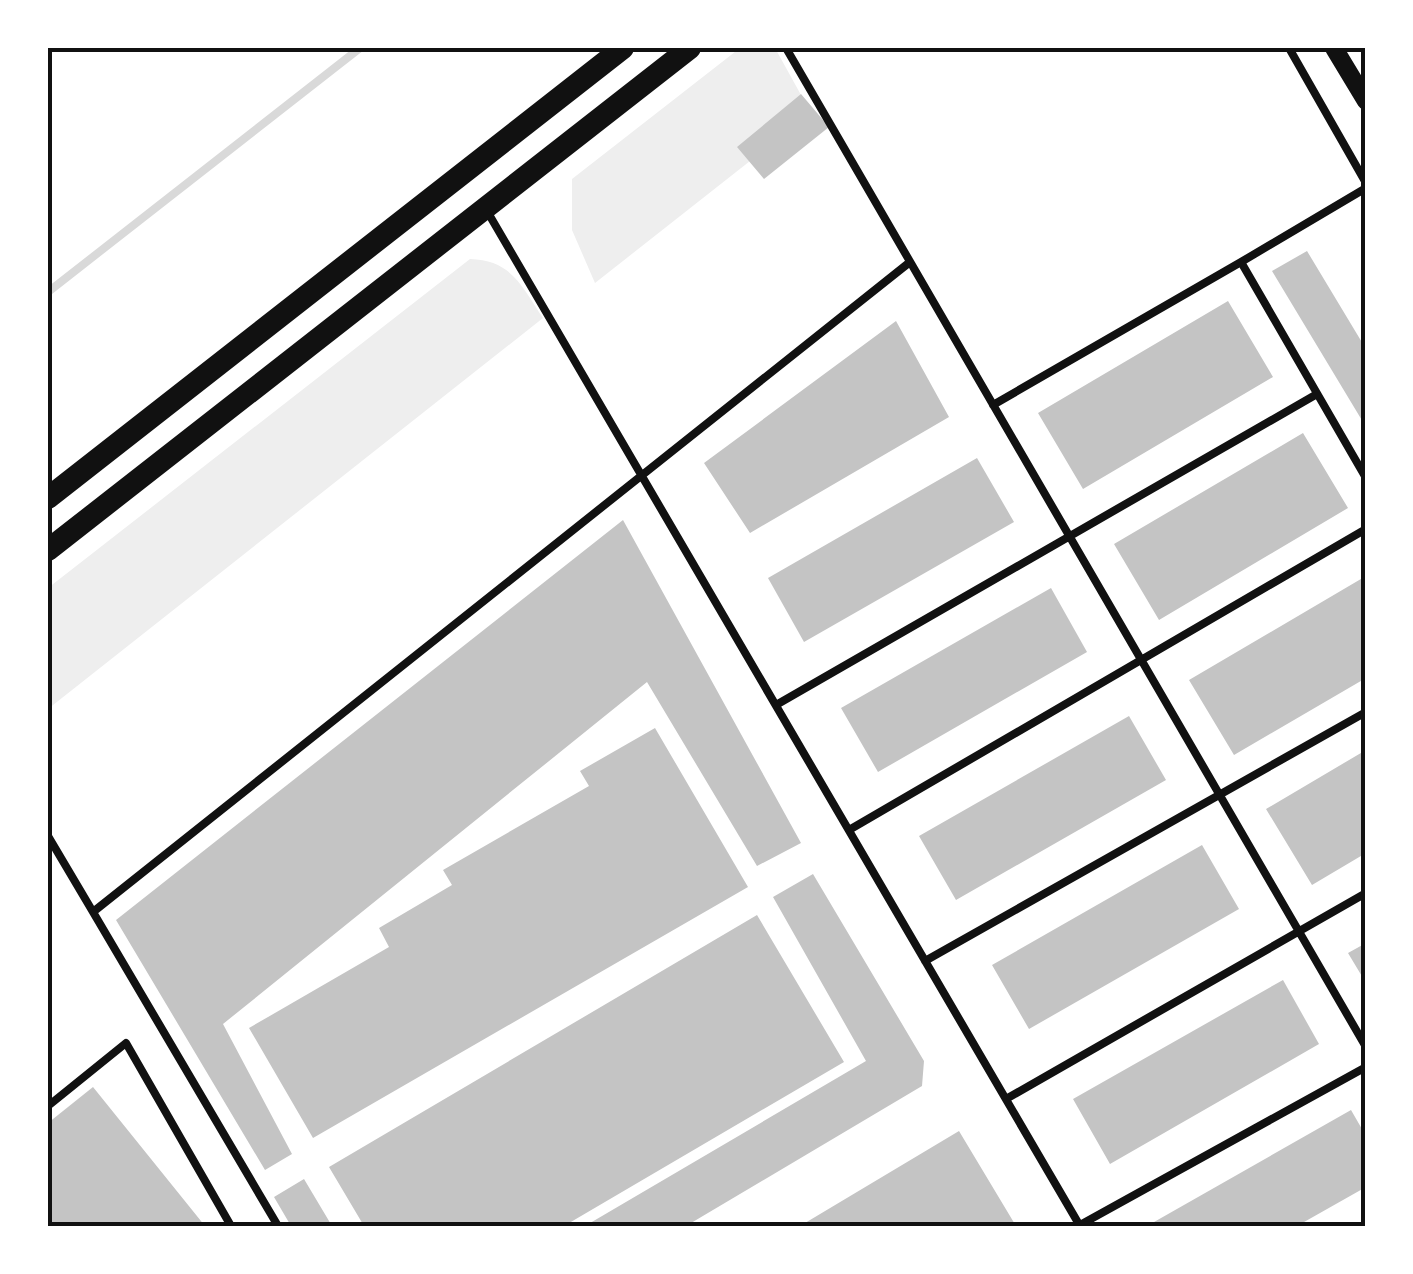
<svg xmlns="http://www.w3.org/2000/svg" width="1413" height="1274" viewBox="0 0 1413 1274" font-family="Karla,sans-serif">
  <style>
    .green { fill: #eee }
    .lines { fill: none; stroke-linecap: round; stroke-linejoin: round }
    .stream { stroke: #d9d9d9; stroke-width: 8 }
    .building { fill: #c4c4c4 }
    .service { stroke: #111; stroke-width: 8 }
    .tertiary { stroke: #111; stroke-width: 18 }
    .primary { stroke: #111; stroke-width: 22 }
    .neatline { fill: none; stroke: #111; stroke-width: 4 }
  </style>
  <rect width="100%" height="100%" fill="#fff"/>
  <path class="green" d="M 740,48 L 775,48 L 811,113 L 595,283 L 572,230 L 572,179 Z
    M 470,259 C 512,260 522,287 543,318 L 48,709 L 48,588 Z"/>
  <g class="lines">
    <path class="stream" d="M 48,292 L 360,48"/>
  </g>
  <path class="building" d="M 801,94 L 829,127 L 764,179 L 737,147 Z
    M 1307,251 L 1366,349 L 1366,427 L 1272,271 Z
    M 1228,301 L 1273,377 L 1083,489 L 1038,413 Z
    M 896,321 L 949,417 L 750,533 L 704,463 Z
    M 1303,433 L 1348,508 L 1159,620 L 1114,544 Z
    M 977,458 L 1014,522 L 804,642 L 768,578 Z
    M 623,520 L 801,843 L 757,866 L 647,682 L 223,1024 L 292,1154 L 265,1170 L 116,920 Z
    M 1366,576 L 1366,678 L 1234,755 L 1189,680 Z
    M 1051,588 L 1087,652 L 878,772 L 841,708 Z
    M 1129,716 L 1166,780 L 956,900 L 919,836 Z
    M 655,728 L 748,887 L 313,1138 L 249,1028 L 389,947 L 379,928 L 452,885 L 443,870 L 589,786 L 580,771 Z
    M 1366,750 L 1366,853 L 1312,885 L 1266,809 Z
    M 1202,845 L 1239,909 L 1029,1029 L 992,965 Z
    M 813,874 L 924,1061 L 922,1086 L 686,1226 L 585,1226 L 866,1061 L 773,897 Z
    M 757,915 L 844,1062 L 564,1226 L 364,1226 L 329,1167 Z
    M 1366,943 L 1366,983 L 1348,953 Z
    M 1283,980 L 1319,1044 L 1110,1164 L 1073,1099 Z
    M 93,1087 L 205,1226 L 48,1226 L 48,1123 Z
    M 1351,1110 L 1366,1136 L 1366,1187 L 1297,1226 L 1147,1226 Z
    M 959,1131 L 1016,1226 L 800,1226 Z
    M 304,1179 L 332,1226 L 291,1226 L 274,1197 Z"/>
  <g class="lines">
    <path class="service" d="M 786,48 L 1366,1047
      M 1289,48 L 1366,183
      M 487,211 L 1080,1226
      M 1241,262 L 1366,188
      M 993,405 L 1241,262 L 1366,478
      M 776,705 L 1317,394
      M 849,830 L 1366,529
      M 48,836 L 93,912
      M 925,961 L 1366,712
      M 1006,1099 L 1366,893
      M 48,1106 L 126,1043 L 231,1226
      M 1080,1225 L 1366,1067
      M 278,1226 L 93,912 L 910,262"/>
    <path class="tertiary" d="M 1334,48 L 1366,101"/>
    <path class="primary" d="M 48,498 L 623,48
      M 48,550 L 690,48"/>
  </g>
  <rect width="1413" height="1274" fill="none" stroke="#ffffff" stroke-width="100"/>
  <rect x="50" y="50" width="1313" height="1174" class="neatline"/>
</svg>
